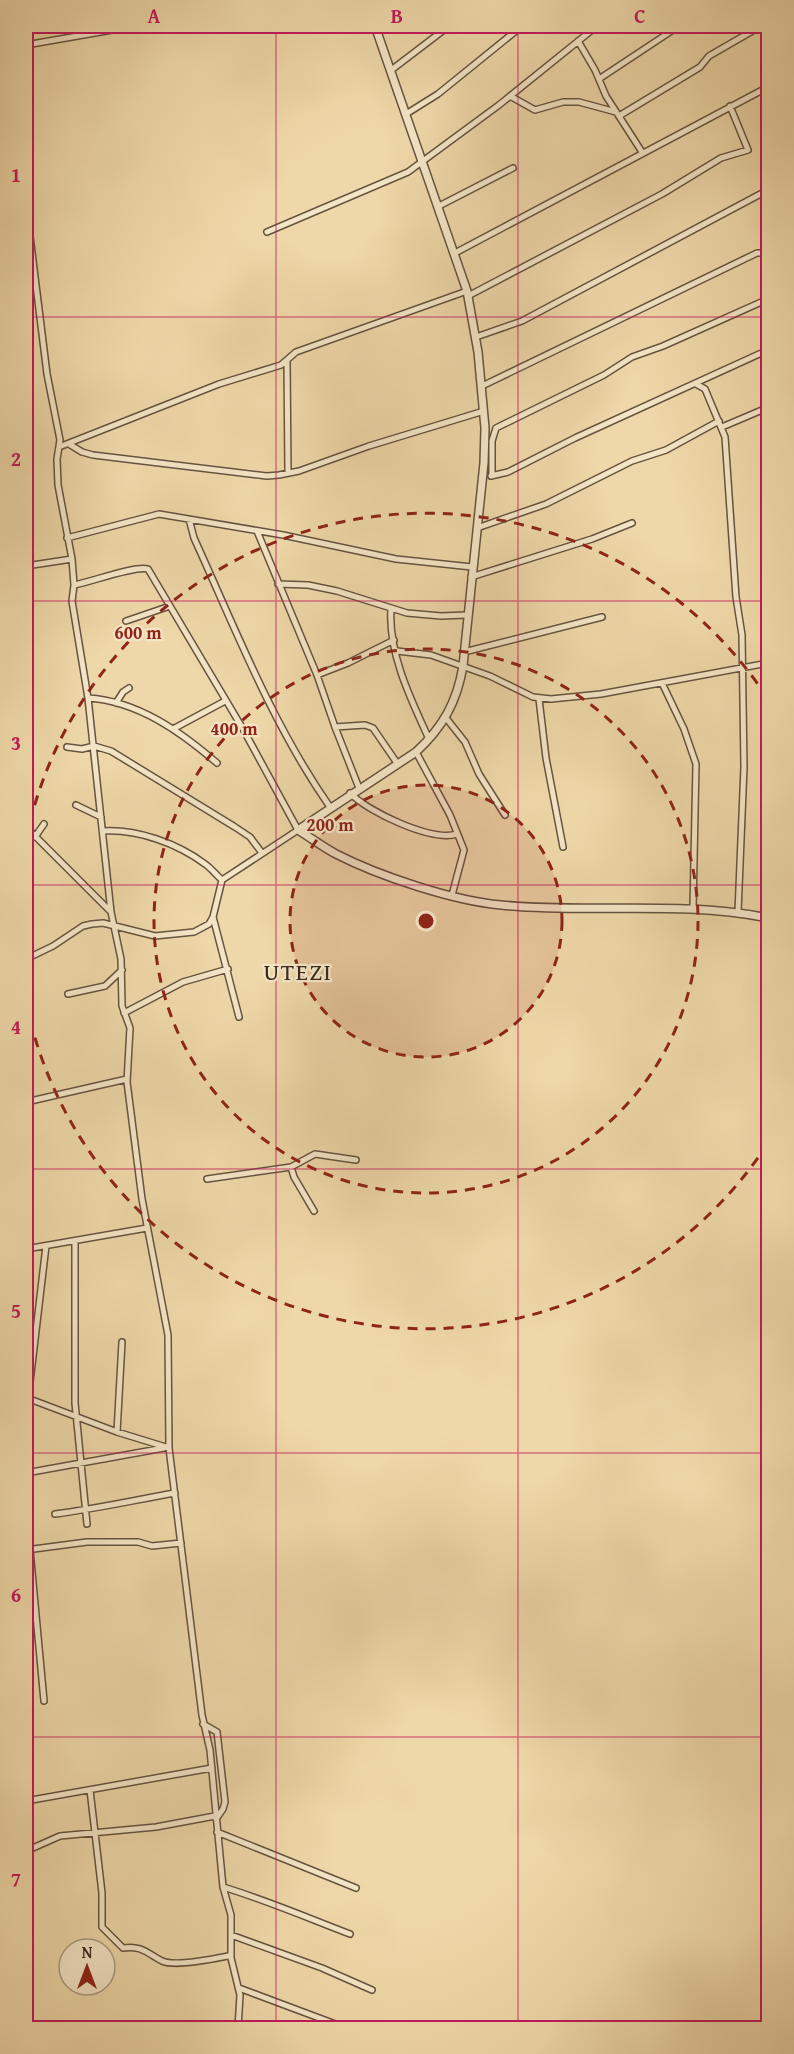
<svg xmlns="http://www.w3.org/2000/svg" width="794" height="2054" viewBox="0 0 794 2054" font-family="'Gentium Book Plus',serif">
  <style>
    .lines { fill: none; stroke-linecap: round; stroke-linejoin: round }
    .minor-casing { stroke: #665440; stroke-width: 8 }
    .tertiary-casing { stroke: #665440; stroke-width: 10 }
    .minor { stroke: #f4e5c6; stroke-width: 5 }
    .tertiary { stroke: #f4e5c6; stroke-width: 7 }
    .grid { fill: none; stroke: #c2185b; stroke-width: 1.5; stroke-opacity: 0.55 }
    .ring { fill: none; stroke: #8f2418; stroke-width: 3; stroke-dasharray: 10 8 }
    .labels { text-anchor: middle; stroke-width: 4.5; stroke-linejoin: round; paint-order: stroke }
    .quarter-label { font-size: 24px; letter-spacing: 1.5px; fill: #39291d; stroke: #f4e5c6 }
    .centre { fill: #8f2418; stroke: #f4e5c6; stroke-width: 3 }
    .ring-label { font-size: 18px; text-anchor: middle; font-weight: bold; fill: #8f2418; stroke: #f4e5c6; stroke-width: 4.5; stroke-linejoin: round; paint-order: stroke }
    .neatline { fill: none; stroke: #c2185b; stroke-width: 2 }
    .grid-label { font-size: 20px; text-anchor: middle; font-weight: bold; fill: #c2185b }
  </style>
  <rect width="100%" height="100%" fill="#eed7a8"/>
  <filter id="stains"><feTurbulence type="fractalNoise" baseFrequency=".00333" numOctaves="4"/><feColorMatrix values="0 0 0 0 .2 0 0 0 0 .09 0 0 0 0 .02 0 0 0 .5 -.17"/></filter>
  <radialGradient id="worn" r=".72"><stop offset=".6" stop-color="#630" stop-opacity="0"/><stop offset="1" stop-color="#630" stop-opacity=".3"/></radialGradient>
  <g class="lines">
    <g class="minor-casing">
      <path id="minor" d="M 578,41 L 595,70 L 606,96 L 642,152
        M 26,45 L 135,26
        M 390,71 L 449,26
        M 599,79 L 679,26
        M 510,96 L 535,110 L 563,102 L 579,102 L 616,112
        M 406,114 L 438,94 L 522,26
        M 619,116 L 700,67 L 709,56 L 761,26
        M 26,204 L 47,374 L 60,440 L 57,459 L 58,485 L 72,559 L 74,585 L 72,601 L 88,698 L 111,912 L 121,959 L 122,1006 L 130,1028 L 127,1082 L 142,1199 L 168,1335 L 169,1448 L 202,1715 L 210,1750 L 223,1887 L 231,1915 L 231,1958 L 240,1995 L 238,2028
        M 439,206 L 513,168
        M 267,232 L 408,172 L 499,105 L 597,26
        M 455,253 L 768,87
        M 468,296 L 662,194 L 721,158 L 748,150 L 730,106
        M 476,337 L 522,321 L 768,190
        M 287,361 L 288,473
        M 696,384 L 705,389 L 725,437 L 736,597 L 742,635 L 744,767 L 738,912
        M 482,386 L 757,253 L 768,253
        M 722,427 L 762,410 L 768,416
        M 69,444 L 82,452 L 93,455 L 267,476 L 279,475 L 299,471 L 369,446 L 484,411
        M 59,447 L 219,384 L 281,365 L 296,352 L 467,291
        M 491,476 L 508,472 L 575,438 L 768,350
        M 492,476 L 492,441 L 496,428 L 604,375 L 632,357 L 663,346 L 768,299
        M 189,519 L 194,538 C 236,630 272,724 330,807
        M 477,528 L 546,504 L 632,461 L 666,450 L 719,421
        M 257,531 L 317,675 L 335,727 L 365,725 L 373,728 L 397,763
        M 67,538 L 159,514 L 283,535 L 396,559 L 472,567
        M 26,566 L 72,559
        M 471,577 L 592,539 L 632,523
        M 278,584 L 308,585 L 337,591 L 407,613 L 441,616 L 467,615
        M 391,609 C 388,653 411,700 429,739
        M 126,621 L 170,606
        M 397,651 L 431,655 L 490,676 L 533,697 L 551,699 L 601,694 L 768,663
        M 464,652 L 602,617
        M 317,675 L 348,663 L 394,640
        M 662,683 L 684,729 L 696,764 L 693,908
        M 88,698 C 138,701 181,732 217,763
        M 539,699 L 546,758 L 563,847
        M 116,703 L 123,692 L 129,688
        M 446,718 L 465,742 L 479,774 L 505,815
        M 335,727 L 359,788
        M 173,729 L 225,701
        M 67,747 L 82,749 L 94,746 L 111,751 L 235,827 L 250,837 L 262,853
        M 416,752 L 450,815 L 464,850 L 452,895
        M 350,793 C 368,812 432,842 457,834
        M 76,805 L 101,817
        M 26,827 L 111,912
        M 103,831 C 137,829 177,843 205,864 C 211,868 216,875 222,880
        M 35,837 L 44,824
        M 213,917 L 239,1017
        M 26,959 L 53,946 L 83,926 L 92,924 L 103,923 L 155,936 L 194,932 L 209,924 L 213,917 L 222,880 L 298,830 L 243,729 L 148,569 C 136,565 91,582 74,585
        M 68,994 L 105,986 L 122,970
        M 124,1013 L 183,982 L 228,969
        M 26,1102 L 127,1079
        M 291,1167 L 294,1177 L 314,1211
        M 207,1179 L 291,1167 L 315,1154 L 356,1160
        M 75,1242 L 75,1403 L 87,1524
        M 26,1249 L 147,1228
        M 27,1398 L 117,1432 L 169,1448
        M 28,1399 L 46,1246
        M 117,1432 L 122,1342
        M 26,1473 L 164,1448
        M 26,1507 L 44,1701
        M 55,1514 C 95,1509 135,1500 175,1493
        M 26,1550 L 87,1542 L 138,1542 L 152,1546 L 181,1543
        M 203,1724 L 217,1732 L 225,1802 L 223,1809 L 216,1819
        M 90,1790 L 102,1893 L 102,1927 L 123,1948 C 141,1945 147,1953 162,1961 C 175,1967 213,1959 228,1956
        M 26,1801 L 212,1768
        M 217,1832 L 356,1888
        M 26,1851 L 60,1836 L 156,1827 L 215,1816
        M 223,1887 C 266,1900 308,1918 350,1934
        M 231,1935 L 322,1968 L 372,1990
        M 239,1988 L 346,2028"/>
    </g>
    <g class="tertiary-casing">
      <path id="tertiary" d="M 375,26 L 467,291 L 478,352 L 485,428 L 484,463 L 463,666 C 457,702 443,727 416,752 L 298,830 C 311,838 323,847 336,854 C 379,876 454,901 501,905 C 590,914 680,900 768,918"/>
    </g>
    <use href="#minor" class="minor"/>
    <use href="#tertiary" class="tertiary"/>
  </g>
  <path class="grid" d="M 276,26 L 276,2028M 518,26 L 518,2028M 26,317 L 768,317M 26,601 L 768,601M 26,885 L 768,885M 26,1169 L 768,1169M 26,1453 L 768,1453M 26,1737 L 768,1737"/>
  <circle cx="426" cy="921" r="136" fill="#8f2418" fill-opacity=".12"/>
  <g class="ring">
    <circle cx="426" cy="921" r="136"/>
    <circle cx="426" cy="921" r="272"/>
    <path d="M768 1143A408 408 0 0 1 26 1002M26 840A408 408 0 0 1 768 699"/>
  </g>
  <g class="labels">
    <g class="quarter-label">
      <text x="298" y="980">UTEZI</text>
    </g>
  </g>
  <circle cx="426" cy="921" r="9" class="centre"/>
  <g class="ring-label">
    <text x="138" y="639">600 m</text>
    <text x="234" y="735">400 m</text>
    <text x="330" y="831">200 m</text>
  </g>
  <rect width="794" height="2054" fill="none" stroke="#eed7a8" stroke-width="66"/>
  <g transform="translate(87 1967)"><circle r="28" fill="#f4e5c6" stroke="#a99a82" stroke-width="1.5"/>
  <path d="M0-4.5L10 22L0 15L-10 22Z" fill="#8f2418"/>
  <text y="-9" font-size="16" font-weight="bold" text-anchor="middle" fill="#39291d">N</text>
  </g>
  <rect x="33" y="33" width="728" height="1988" class="neatline"/>
  <g class="grid-label">
    <text x="154" y="23">A</text>
    <text x="397" y="23">B</text>
    <text x="640" y="23">C</text>
    <text x="16" y="182">1</text>
    <text x="16" y="466">2</text>
    <text x="16" y="750">3</text>
    <text x="16" y="1034">4</text>
    <text x="16" y="1318">5</text>
    <text x="16" y="1602">6</text>
    <text x="16" y="1886">7</text>
  </g>
  <rect width="100%" height="100%" filter="url(#stains)"/>
  <rect width="100%" height="100%" fill="url(#worn)"/>
</svg>
